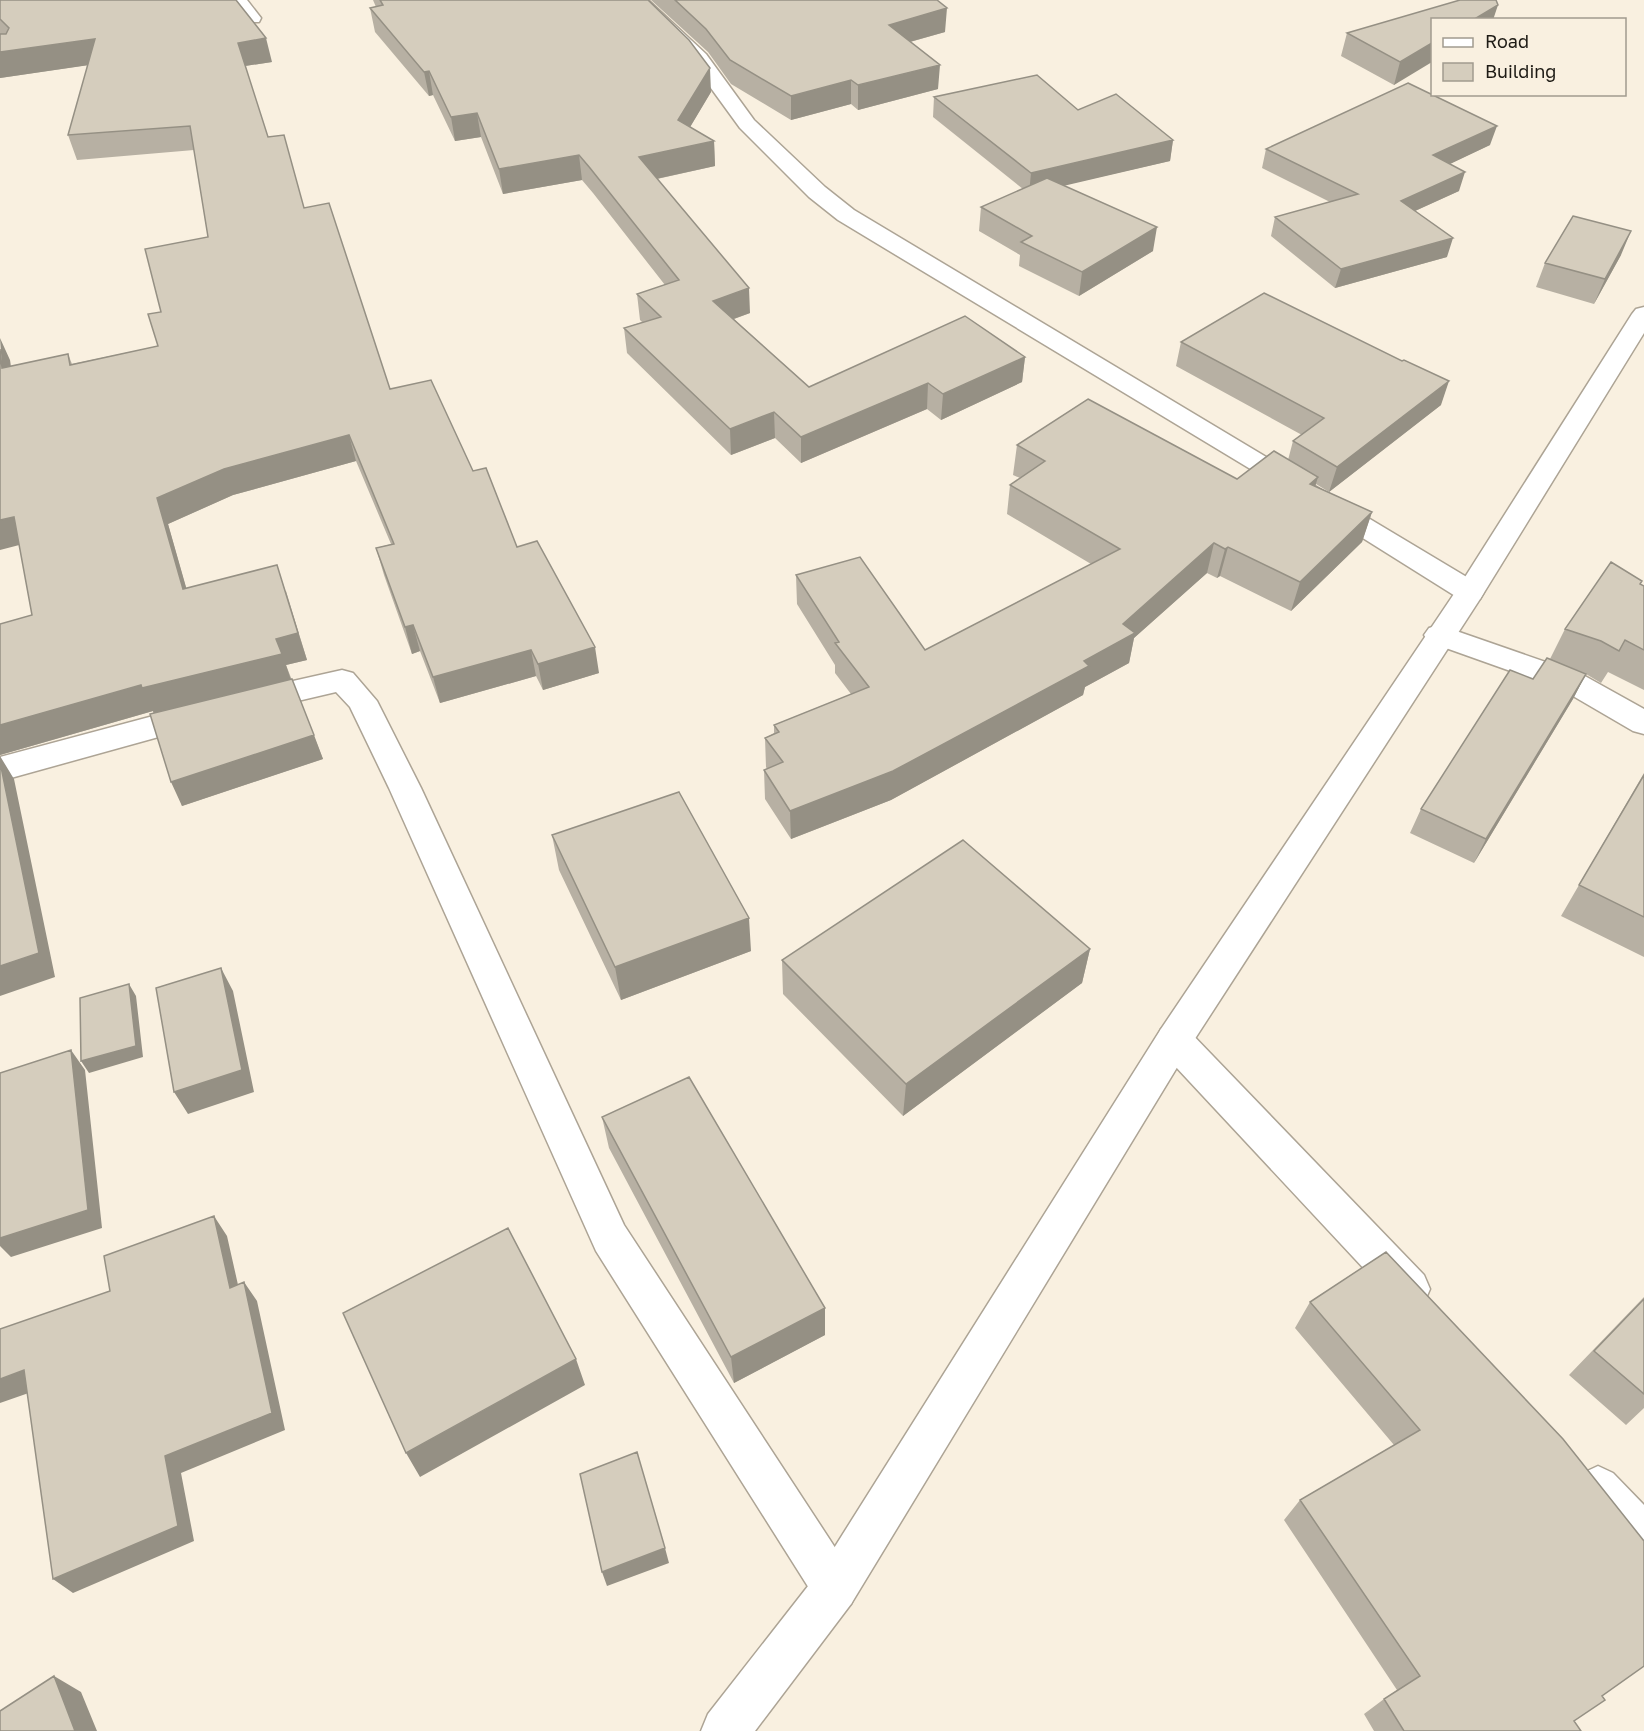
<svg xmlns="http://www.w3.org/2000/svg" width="1644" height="1731" viewBox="0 0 1644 1731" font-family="'Golos Text',sans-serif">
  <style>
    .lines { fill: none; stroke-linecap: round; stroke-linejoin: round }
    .minor-casing { stroke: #ada495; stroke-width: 3 }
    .highway-casing { stroke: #ada495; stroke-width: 3 }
    .minor { fill: #fff; fill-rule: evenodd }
    .highway { fill: #fff; fill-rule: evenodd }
    .wall { fill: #b7b0a3 }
    .shaded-wall { fill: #959084 }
    .building { fill: #d5cdbd; stroke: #959084; stroke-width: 1.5 }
  </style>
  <rect width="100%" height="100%" fill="#f9f0e0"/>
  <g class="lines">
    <g class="minor-casing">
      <path id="minor" d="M 228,0 L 247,0 L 261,18 L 259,22 L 245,22 Z
        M 629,0 L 648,0 L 706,54 L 754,120 L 825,187 L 854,210 L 1480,585 L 1484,592 L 1480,599 L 1470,601 L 1460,599 L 1307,503 L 838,220 L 809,197 L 740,128 L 692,62 Z
        M 1439,625 L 1583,675 L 1644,709 L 1644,734 L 1633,731 L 1561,689 L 1429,642 L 1424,635 L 1429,628 Z
        M 342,670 L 353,673 L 377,701 L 421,788 L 624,1225 L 851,1572 L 858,1588 L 851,1604 L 835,1611 L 819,1604 L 596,1251 L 389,788 L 350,707 L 336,692 L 251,712 L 240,709 L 236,701 L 240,693 Z
        M 198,704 L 209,707 L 213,715 L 209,723 L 0,781 L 0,757 Z
        M 1174,1025 L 1187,1029 L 1424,1275 L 1430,1289 L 1424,1303 L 1410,1308 L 1396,1303 L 1161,1051 L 1156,1040 L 1161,1029 Z
        M 1598,1466 L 1613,1473 L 1644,1505 L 1644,1560 C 1618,1550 1587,1514 1576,1488 L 1583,1473 Z"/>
    </g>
    <g class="highway-casing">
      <path id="highway" d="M 1644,307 L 1644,333 L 1480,599 L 1187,1051 L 851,1604 L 755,1731 L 701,1731 L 708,1714 L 819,1572 L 1161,1029 L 1460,585 L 1632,314 L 1636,309 Z"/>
    </g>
    <use href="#minor" class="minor"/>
    <use href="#highway" class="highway"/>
  </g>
  <path class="wall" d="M 0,0 L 272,62 L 245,66 L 268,137 L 304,208 L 390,389 L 473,471 L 517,547 L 599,673 L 543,690 L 536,676 L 440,703 L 420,651 L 412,654 L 384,575 L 376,548 L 391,544 L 356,461 L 233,495 L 168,524 L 186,588 L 286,591 L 307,660 L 286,665 L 323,759 L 182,806 L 153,711 L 0,755 L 0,624 L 32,615 L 10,360 L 11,366 L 68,354 L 72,364 L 158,346 L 161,312 L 208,237 L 194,150 L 77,160 L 68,135 L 88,65 L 0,78 Z
    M 373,0 L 648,0 L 711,92 L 690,127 L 714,141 L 715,166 L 657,179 L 750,313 L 734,319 L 809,387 L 1025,357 L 1022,382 L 941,420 L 927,409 L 801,463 L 775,438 L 731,455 L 627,353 L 624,328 L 642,322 L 640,320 L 637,294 L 665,285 L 593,193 L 582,180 L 503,194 L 481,137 L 455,141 L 433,95 L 429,96 L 375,32 L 370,8 L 376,7 Z
    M 651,0 L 937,0 L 945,32 L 910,42 L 938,89 L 858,110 L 851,104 L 791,120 L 731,84 L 708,52 Z
    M 1498,5 L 1394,85 L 1341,56 L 1347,33 Z
    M 934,97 L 1078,110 L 1173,140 L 1170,161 L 1064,185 L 1153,251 L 1079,296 L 1019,266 L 1020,255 L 979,231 L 981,207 L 1023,189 L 933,117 Z
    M 1490,145 L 1449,164 L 1459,191 L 1415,211 L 1447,257 L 1335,288 L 1271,236 L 1275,217 L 1330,202 L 1262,168 L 1266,149 Z
    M 1621,255 L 1594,304 L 1536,287 L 1545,263 Z
    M 1181,342 L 1441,405 L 1329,492 L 1316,484 L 1315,486 L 1372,512 L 1362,542 L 1291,611 L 1220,576 L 1217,578 L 1207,573 L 1134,638 L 1129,663 L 1085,687 L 1083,695 L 891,800 L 791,839 L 765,799 L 764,770 L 767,769 L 766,767 L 765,738 L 774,733 L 774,725 L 851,694 L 835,673 L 835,665 L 797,604 L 796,575 L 925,650 L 1091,564 L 1007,514 L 1010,485 L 1020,478 L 1013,475 L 1017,445 L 1237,479 L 1288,460 L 1293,441 L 1302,435 L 1176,366 Z
    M 1640,584 L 1644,586 L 1644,690 L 1608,672 L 1601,683 L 1586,674 L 1573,699 L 1474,863 L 1410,833 L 1421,809 L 1550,659 L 1565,629 Z
    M 1644,773 L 1644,957 L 1561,916 Z
    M 552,835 L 751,951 L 621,1000 L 559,870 Z
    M 1090,949 L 1082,983 L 903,1116 L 783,994 L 782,960 Z
    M 602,1117 L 825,1308 L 825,1335 L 734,1383 L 609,1148 Z
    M 1386,1252 L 1602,1696 L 1574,1721 L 1581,1731 L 1374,1731 L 1364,1714 L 1384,1699 L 1397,1690 L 1284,1520 L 1300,1500 L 1394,1445 L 1295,1328 L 1310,1302 Z
    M 1644,1297 L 1644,1408 L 1626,1425 L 1569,1375 Z"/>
  <path class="shaded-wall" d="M 1498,5 L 1493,20 L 1473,20 Z
    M 947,8 L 945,32 L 888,48 L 889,25 Z
    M 266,38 L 272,62 L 245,66 L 238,43 Z
    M 95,39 L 103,63 L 0,78 L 0,52 Z
    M 1432,43 L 1432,62 L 1394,85 L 1400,62 Z
    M 940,65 L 938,89 L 858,110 L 858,85 Z
    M 710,68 L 711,92 L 680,144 L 678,120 Z
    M 429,71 L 433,95 L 429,96 L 424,72 Z
    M 851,80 L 851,104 L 791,120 L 791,96 Z
    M 477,113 L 481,137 L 455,141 L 451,117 Z
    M 1497,126 L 1490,145 L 1427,175 L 1433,155 Z
    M 1173,140 L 1170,161 L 1029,194 L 1031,173 Z
    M 714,141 L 715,166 L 642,182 L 639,157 Z
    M 579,155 L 582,180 L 503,194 L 499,169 Z
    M 1465,172 L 1459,191 L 1395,220 L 1401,201 Z
    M 1157,227 L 1153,251 L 1079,296 L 1082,272 Z
    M 1631,231 L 1621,255 L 1594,304 L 1605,279 Z
    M 1453,238 L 1447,257 L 1335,288 L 1341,269 Z
    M 749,288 L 750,313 L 714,326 L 713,301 Z
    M 0,338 L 10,360 L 14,394 L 2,368 Z
    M 1025,357 L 1022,382 L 941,420 L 943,394 Z
    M 1449,381 L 1441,405 L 1329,492 L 1337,467 Z
    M 928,383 L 927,409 L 801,463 L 801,437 Z
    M 774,412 L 775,438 L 731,455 L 730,429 Z
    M 349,435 L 356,461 L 233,495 L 168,524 L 194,615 L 183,589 L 157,498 L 224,469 Z
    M 1318,477 L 1309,507 L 1310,484 Z
    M 1372,512 L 1362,542 L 1291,611 L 1300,582 Z
    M 14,517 L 27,543 L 0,550 L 0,520 Z
    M 1214,543 L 1207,573 L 1134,638 L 1129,663 L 1085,687 L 1083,695 L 891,800 L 791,839 L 790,811 L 1084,661 L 1123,624 Z
    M 1228,547 L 1220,576 L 1217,578 L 1225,549 Z
    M 277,565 L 307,660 L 286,665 L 291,680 L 154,714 L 153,711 L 0,755 L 0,725 L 276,639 Z
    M 413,625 L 420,651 L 412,654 L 405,627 Z
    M 595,647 L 599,673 L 543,690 L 538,664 Z
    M 531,650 L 536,676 L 440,703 L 433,677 Z
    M 1586,674 L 1573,699 L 1474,863 L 1486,839 Z
    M 314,735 L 323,759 L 182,806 L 171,782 Z
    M 0,756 L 14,779 L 55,977 L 0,996 Z
    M 749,918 L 751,951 L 621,1000 L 615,967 Z
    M 1090,949 L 1082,983 L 903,1116 L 906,1084 Z
    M 221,968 L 233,991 L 254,1092 L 188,1114 L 174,1092 Z
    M 129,984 L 136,996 L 143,1057 L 89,1073 L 81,1061 Z
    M 71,1050 L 85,1070 L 102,1228 L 11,1257 L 0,1246 L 0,1238 Z
    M 214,1216 L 227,1236 L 243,1307 L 230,1288 Z
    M 244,1282 L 257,1301 L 285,1430 L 181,1473 L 194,1541 L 73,1593 L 53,1579 L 165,1456 Z
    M 825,1308 L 825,1335 L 734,1383 L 731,1357 Z
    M 576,1359 L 585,1385 L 420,1477 L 406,1453 Z
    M 24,1370 L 43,1388 L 0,1403 L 0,1379 Z
    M 665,1548 L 669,1563 L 607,1586 L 602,1572 Z
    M 54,1676 L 81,1692 L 97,1731 L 75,1731 Z"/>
  <path class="building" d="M 0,0 L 236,0 L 266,38 L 238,43 L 268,137 L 284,135 L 304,208 L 329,203 L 390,389 L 431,380 L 473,471 L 486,468 L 517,547 L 537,541 L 595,647 L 538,664 L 531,650 L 433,677 L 413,625 L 405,627 L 376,548 L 394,544 L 349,435 L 224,469 L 157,498 L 183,589 L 277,565 L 298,633 L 276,639 L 282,654 L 142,688 L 141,685 L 0,725 L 0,624 L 32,615 L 14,517 L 0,520 L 0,349 L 2,368 L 68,354 L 70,365 L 158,346 L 148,314 L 161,312 L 145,249 L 208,237 L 190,126 L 68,135 L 95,39 L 0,52 L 0,34 L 6,34 L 9,28 L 0,19 Z
    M 380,0 L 648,0 L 689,40 L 710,68 L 678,120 L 714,141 L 639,157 L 749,288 L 713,301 L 809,387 L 965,316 L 1025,357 L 943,394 L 928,383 L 801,437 L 774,412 L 730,429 L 624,328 L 661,317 L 637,294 L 679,280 L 590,168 L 579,155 L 499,169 L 477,113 L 451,117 L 429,71 L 424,72 L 370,8 L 383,5 Z
    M 675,0 L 937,0 L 947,8 L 889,25 L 940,65 L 858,85 L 851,80 L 791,96 L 730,60 L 706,29 Z
    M 1460,0 L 1496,0 L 1498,5 L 1473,20 L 1432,20 L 1432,43 L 1400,62 L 1347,33 Z
    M 1037,75 L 1078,110 L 1116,94 L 1173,140 L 1031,173 L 934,97 Z
    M 1408,83 L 1497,126 L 1433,155 L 1465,172 L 1401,201 L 1453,238 L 1341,269 L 1275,217 L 1358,194 L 1266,149 Z
    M 1047,178 L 1157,227 L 1082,272 L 1021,242 L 1032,236 L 981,207 Z
    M 1573,216 L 1631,231 L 1605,279 L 1545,263 Z
    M 1264,293 L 1402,361 L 1404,360 L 1449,381 L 1337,467 L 1293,441 L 1324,418 L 1181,342 Z
    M 1088,399 L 1237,479 L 1274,451 L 1318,477 L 1310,484 L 1372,512 L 1300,582 L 1228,547 L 1225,549 L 1214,543 L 1123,624 L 1135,633 L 1084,661 L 1089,666 L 893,771 L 790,811 L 764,770 L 783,762 L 765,738 L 779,732 L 774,725 L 869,687 L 835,643 L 839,642 L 796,575 L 860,557 L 925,650 L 1120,549 L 1010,485 L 1045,461 L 1017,445 Z
    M 1611,562 L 1642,581 L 1640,584 L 1644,586 L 1644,650 L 1625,640 L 1619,651 L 1601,641 L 1565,629 Z
    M 1547,658 L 1586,674 L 1486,839 L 1421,809 L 1510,670 L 1533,679 Z
    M 292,679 L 314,735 L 171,782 L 150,714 Z
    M 0,762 L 39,953 L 0,966 Z
    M 1644,775 L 1644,917 L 1579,885 Z
    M 679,792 L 749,918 L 615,967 L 552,835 Z
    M 963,840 L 1090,949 L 906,1084 L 782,960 Z
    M 221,968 L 242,1070 L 174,1092 L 156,988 Z
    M 129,984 L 136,1046 L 81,1061 L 80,998 Z
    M 71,1050 L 88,1210 L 0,1238 L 0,1073 Z
    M 689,1077 L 825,1308 L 731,1357 L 602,1117 Z
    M 214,1216 L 230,1288 L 244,1282 L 272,1413 L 165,1456 L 178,1526 L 53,1579 L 24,1370 L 0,1379 L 0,1329 L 110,1291 L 104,1256 Z
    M 508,1228 L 576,1359 L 406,1453 L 343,1313 Z
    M 1386,1252 L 1563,1439 L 1644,1541 L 1644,1666 L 1602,1696 L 1605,1700 L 1574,1721 L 1581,1731 L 1404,1731 L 1384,1699 L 1420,1676 L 1300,1500 L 1420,1430 L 1310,1302 Z
    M 1644,1299 L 1644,1394 L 1594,1351 Z
    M 637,1452 L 665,1548 L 602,1572 L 580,1474 Z
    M 54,1676 L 75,1731 L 0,1731 L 0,1711 Z"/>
  <rect x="1431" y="18" width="195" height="78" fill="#f9f0e0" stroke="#a19b8f" stroke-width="1.5"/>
  <rect x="1443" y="38" width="30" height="9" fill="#ffffff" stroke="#a19b8f" stroke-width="1.5"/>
  <text x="1485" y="48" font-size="18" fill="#1e1b15">Road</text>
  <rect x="1443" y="63" width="30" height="18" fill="#d5cdbd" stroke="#a19b8f" stroke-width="1.5"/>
  <text x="1485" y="78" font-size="18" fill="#1e1b15">Building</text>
</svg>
